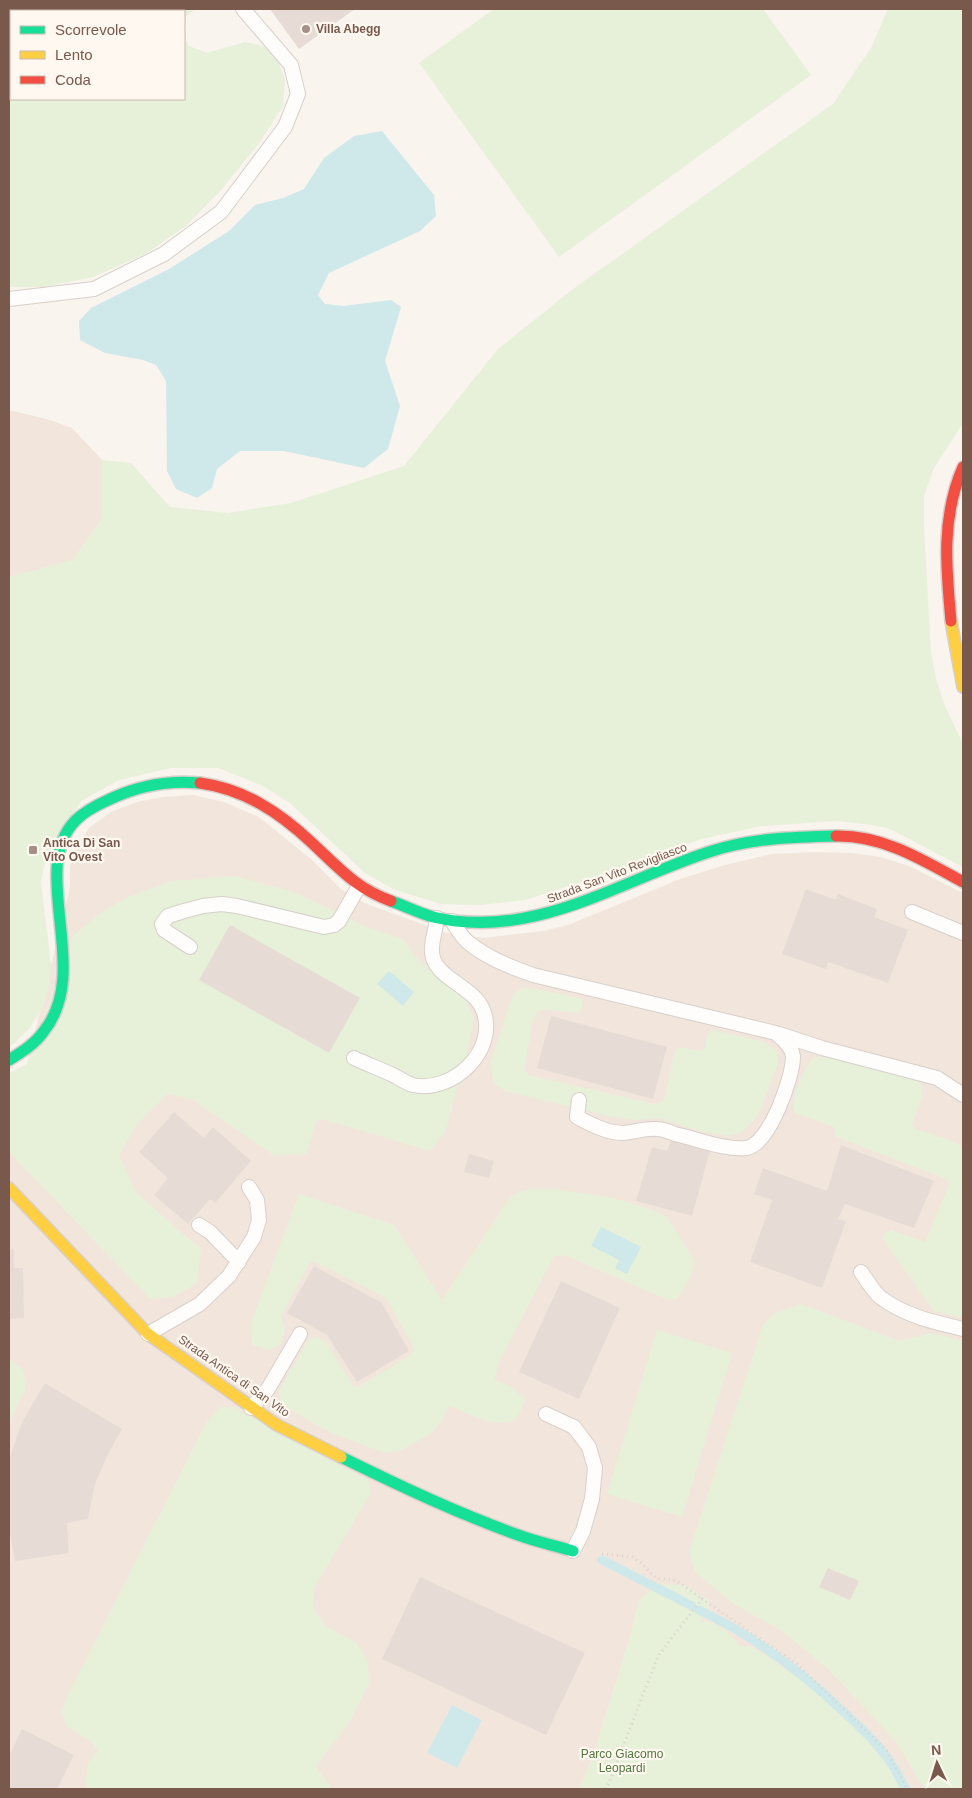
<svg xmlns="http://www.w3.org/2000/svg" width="972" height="1798" viewBox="0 0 972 1798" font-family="Helvetica,sans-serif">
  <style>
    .residential { fill: #f2e6dc }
    .green { fill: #e7f0d9 }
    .water { fill: #cfe9ea }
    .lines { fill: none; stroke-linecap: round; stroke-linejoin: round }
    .stream { stroke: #cfe9ea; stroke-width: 9 }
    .building { fill: #e6dcd5 }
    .lane-casing { stroke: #d8cfca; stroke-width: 16 }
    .fast-casing { stroke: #d9cfca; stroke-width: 14 }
    .slow-casing { stroke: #d9cfca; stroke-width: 14 }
    .jam-casing { stroke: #d9cfca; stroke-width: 14 }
    .path { stroke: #dbd2ce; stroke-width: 3; stroke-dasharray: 1 4; stroke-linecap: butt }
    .lane { stroke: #fefdfc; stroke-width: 14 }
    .fast { stroke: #16e098; stroke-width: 11 }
    .slow { stroke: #ffcf43; stroke-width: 11 }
    .jam { stroke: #f24e42; stroke-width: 11 }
    .poi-dot { fill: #a68f85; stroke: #fff8f0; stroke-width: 2 }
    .labels { text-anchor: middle; stroke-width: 4.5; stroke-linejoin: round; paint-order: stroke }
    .poi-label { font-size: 12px; font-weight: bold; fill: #79594c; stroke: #fff8f0; text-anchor: start }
    .street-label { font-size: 12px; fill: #79594c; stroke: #fff8f0 }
    .park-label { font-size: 12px; fill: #547941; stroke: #fff8f0 }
  </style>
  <rect width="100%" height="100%" fill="#f9f4ee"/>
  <path class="residential" d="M 9,410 L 47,419 L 72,428 L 102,460 L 102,519 L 72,561 L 9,577 Z
    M 193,795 L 224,802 L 259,817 L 311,859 L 342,890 L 365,903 L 443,932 L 483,938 L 543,931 L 568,925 L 680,879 L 725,865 L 772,854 L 815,852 L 852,853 L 881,857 L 909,866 L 963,893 L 963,1789 L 645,1789 L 639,1600 L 631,1634 L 592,1760 L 579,1789 L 332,1789 L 315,1767 L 229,1789 L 9,1789 L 9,1074 L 27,1064 L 70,888 L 70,866 L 77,845 L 90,827 L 111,812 L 137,802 L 163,797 Z"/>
  <path class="green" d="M 31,9 L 195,9 L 184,18 L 184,11 L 28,11 Z
    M 494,9 L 763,9 L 811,75 L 559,257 L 419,63 Z
    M 888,9 L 963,9 L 963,423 L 934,468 L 924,496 L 924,528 L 931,652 L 936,679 L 944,704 L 963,744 L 963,867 L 890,829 L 873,825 L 837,821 L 762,826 L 701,839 L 619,870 L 525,900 L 480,905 L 441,904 L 393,889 L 365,873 L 290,803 L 261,785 L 218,768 L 171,768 L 119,780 L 81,801 L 45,862 L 41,882 L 51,965 L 49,986 L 43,1007 L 29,1029 L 9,1048 L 9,577 L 72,560 L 102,519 L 102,460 L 131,463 L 170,507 L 228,513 L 291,503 L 404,466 L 498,349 L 573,289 L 833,104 L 871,48 Z
    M 11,27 L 11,99 L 184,99 L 184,37 L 189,46 L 207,53 L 245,42 L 263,46 L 276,56 L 285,80 L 283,106 L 260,142 L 222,189 L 186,226 L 145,254 L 93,277 L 44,287 L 9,287 L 9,29 Z
    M 235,876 L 294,892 L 367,927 L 403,939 L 415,956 L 436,976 L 463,995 L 474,1018 L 466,1057 L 445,1132 L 430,1151 L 322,1119 L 316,1122 L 306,1154 L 273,1155 L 192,1099 L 167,1094 L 137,1124 L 119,1155 L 136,1192 L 178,1230 L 201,1248 L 197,1283 L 174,1297 L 150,1299 L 9,1152 L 9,1074 L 27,1064 L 73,936 L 99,914 L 128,897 L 171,881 Z
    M 521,988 L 543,990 L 582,999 L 583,1005 L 579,1013 L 544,1009 L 538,1011 L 533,1020 L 524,1069 L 528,1075 L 655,1104 L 664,1101 L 675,1050 L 681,1047 L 700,1051 L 705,1048 L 707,1034 L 713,1030 L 764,1042 L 777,1051 L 778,1063 L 758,1116 L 742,1132 L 727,1136 L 696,1130 L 660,1118 L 635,1120 L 613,1117 L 505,1091 L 494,1084 L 490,1063 L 513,995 Z
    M 814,1057 L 833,1058 L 916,1080 L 922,1084 L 922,1098 L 912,1124 L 915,1129 L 947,1139 L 963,1147 L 963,1318 L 934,1311 L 882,1238 L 885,1234 L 891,1230 L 925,1242 L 949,1185 L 949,1182 L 946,1179 L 837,1137 L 835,1135 L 834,1127 L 795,1113 C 788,1101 805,1066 814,1057 Z
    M 551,1189 C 583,1193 613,1196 643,1207 C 652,1210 660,1212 668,1218 L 695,1262 L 691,1276 L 677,1299 L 666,1299 L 564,1255 L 554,1256 L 500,1360 L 494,1379 L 511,1387 L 525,1399 C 523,1404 522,1410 519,1414 C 507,1435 465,1412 449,1406 L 441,1422 L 429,1435 L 401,1450 L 385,1453 L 333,1434 L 281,1405 L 279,1391 L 307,1342 L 313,1337 L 319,1338 L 326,1342 L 353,1386 L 358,1387 L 411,1355 L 414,1351 L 413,1346 L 388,1301 L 384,1297 L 315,1262 L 310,1262 L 281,1316 L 285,1330 L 280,1345 L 268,1350 L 253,1345 L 250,1326 L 299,1194 L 394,1225 L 442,1300 L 509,1199 C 522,1187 535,1190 551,1189 Z
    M 801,1304 L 899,1341 L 932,1333 L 963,1341 L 963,1789 L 924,1789 L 897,1743 L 829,1670 L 781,1630 L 735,1605 L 695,1572 L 689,1552 L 763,1325 L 775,1313 Z
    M 657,1330 L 732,1353 L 682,1517 L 607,1494 Z
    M 9,1358 L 23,1370 L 26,1388 L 9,1422 Z
    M 220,1407 L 234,1407 L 368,1480 L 371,1493 L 314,1588 L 313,1608 L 327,1627 L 357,1643 L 367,1659 L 369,1683 L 350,1721 L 315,1767 L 332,1789 L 91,1789 L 85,1785 L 88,1763 L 98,1751 L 92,1742 L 67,1726 L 61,1713 L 66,1699 L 206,1423 Z
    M 665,1584 L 686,1586 L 710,1601 L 707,1612 L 700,1621 C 718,1621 729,1633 740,1646 L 749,1646 L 758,1651 C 815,1686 869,1729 902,1789 L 579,1789 L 592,1760 L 631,1634 L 639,1600 L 648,1592 Z"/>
  <path class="water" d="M 382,131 L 434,195 L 436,216 L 420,231 L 329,273 L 318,295 L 325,304 L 343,306 L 391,300 L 401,307 L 385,361 L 400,406 L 388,449 L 364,468 L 284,451 L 240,451 L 217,469 L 212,488 L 197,498 L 176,489 L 167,471 L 166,381 L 156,365 L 143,360 L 105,353 L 80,340 L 79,321 L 91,308 L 169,269 L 229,231 L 255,205 L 283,198 L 304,189 L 324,158 L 354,136 Z
    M 389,971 L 414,992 L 403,1006 L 377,984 Z
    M 601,1227 L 641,1247 L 627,1274 L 615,1268 L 619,1260 L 591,1246 Z
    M 452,1705 L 482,1720 L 457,1768 L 427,1753 Z"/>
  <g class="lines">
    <path class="stream" d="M 602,1560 L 692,1606
      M 699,1610 C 754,1636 803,1673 846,1714 C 860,1727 875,1741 886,1756 C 894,1766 899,1778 906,1789"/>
  </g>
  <path class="building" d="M 270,9 L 355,9 L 299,49 Z
    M 806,889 L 836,900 L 838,894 L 877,909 L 874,917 L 908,930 L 888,983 L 828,962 L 826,969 L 782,954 Z
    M 230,925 L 360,998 L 329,1053 L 199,980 Z
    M 551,1016 L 667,1047 L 653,1099 L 537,1068 Z
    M 174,1112 L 204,1138 L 213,1127 L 251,1161 L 215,1203 L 210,1199 L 188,1224 L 154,1195 L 168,1178 L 139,1152 Z
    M 671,1140 L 710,1151 L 692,1216 L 636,1201 L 652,1147 L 667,1151 Z
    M 841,1145 L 934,1181 L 914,1228 L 845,1204 L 838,1219 L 846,1221 L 822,1288 L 750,1262 L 772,1200 L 754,1194 L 763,1168 L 827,1191 Z
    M 469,1154 L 494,1161 L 489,1178 L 464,1172 Z
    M 14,1249 L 14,1268 L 23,1268 L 24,1318 L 9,1319 L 9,1250 Z
    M 314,1266 L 382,1303 L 409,1351 L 357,1382 L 327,1335 L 287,1313 Z
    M 561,1281 L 620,1308 L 579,1399 L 519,1372 Z
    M 45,1383 L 122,1429 L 107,1456 L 95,1484 L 88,1519 L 67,1523 L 69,1553 L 15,1561 L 9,1528 L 9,1460 L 22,1422 Z
    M 828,1568 L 859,1581 L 850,1600 L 819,1587 Z
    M 420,1577 L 585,1653 L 546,1735 L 382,1659 Z
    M 22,1729 L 74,1755 L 57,1789 L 9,1789 L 9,1756 Z"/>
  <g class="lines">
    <g class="lane-casing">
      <path id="lane" d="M 12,11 L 15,9
        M 9,299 L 94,289 L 164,254 L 221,212 L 285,127 L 298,94 L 291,65 L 243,9
        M 912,912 L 963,933
        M 452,921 C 457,928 462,938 469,943 C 487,958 511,967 533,975 L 776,1033 C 783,1040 792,1046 793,1057 C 793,1077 769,1146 746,1148 C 723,1150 698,1139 675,1134 C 670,1132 663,1129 657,1129 C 646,1128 634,1132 623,1133 C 607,1133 590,1124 577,1117 L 579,1100
        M 190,947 L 164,930 L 162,924 L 168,916 L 184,911 L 203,906 L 222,904 L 237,906 L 324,927 L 334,925 L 339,921 L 359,886
        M 779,1034 L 822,1048 L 937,1078 L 963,1095
        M 354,1058 C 367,1064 380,1069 393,1075 C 399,1078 406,1083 413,1085 C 452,1094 499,1050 483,1010 C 474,986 433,978 432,952 C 431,941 436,930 437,918
        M 199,1225 L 210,1232 L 239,1262
        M 861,1272 C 867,1280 873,1291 880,1297 C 905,1316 933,1322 963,1329
        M 148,1334 L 200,1304 L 229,1276 L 254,1237 L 259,1220 L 257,1200 L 249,1187
        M 251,1408 L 268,1389 L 300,1334
        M 546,1414 L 574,1427 L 589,1447 L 595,1468 L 592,1499 L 583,1531 L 573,1551"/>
    </g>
    <g class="fast-casing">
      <path id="fast" d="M 391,901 C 405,906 419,913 433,917 C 535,941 620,880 712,851 C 753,838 794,837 836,836
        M 9,1060 C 22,1052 35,1044 44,1031 C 93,970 27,869 76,820 C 85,811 97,805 108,800 C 137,786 169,780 200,783
        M 341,1457 C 400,1486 459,1514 521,1536 C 538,1542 556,1546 573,1551"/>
    </g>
    <g class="slow-casing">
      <path id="slow" d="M 951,621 L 963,687
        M 9,1188 L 148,1334 L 277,1425 L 341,1457"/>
    </g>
    <g class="jam-casing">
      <path id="jam" d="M 951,621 C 946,568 941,517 963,467
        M 200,783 C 244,789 279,812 311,842 C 338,867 355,888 391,901
        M 836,836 C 883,835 923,860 963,882"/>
    </g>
    <path class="path" d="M 602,1554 L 632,1557 L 640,1562 L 656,1578 L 677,1581 L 702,1599
      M 605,1789 L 609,1783 L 658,1656 L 702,1599 L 797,1664 L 887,1751 L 907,1789"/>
    <use href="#lane" class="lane"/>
    <use href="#fast" class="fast"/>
    <use href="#slow" class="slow"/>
    <use href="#jam" class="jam"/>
  </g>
  <g class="poi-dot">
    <circle cx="306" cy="29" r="5"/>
    <rect x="28" y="845" width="10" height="10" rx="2.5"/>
  </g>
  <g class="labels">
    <g class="poi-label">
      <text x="316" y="33">Villa Abegg</text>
      <text x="43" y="847">Antica Di San<tspan x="43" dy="14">Vito Ovest</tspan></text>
    </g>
    <g class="street-label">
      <text transform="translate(617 873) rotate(-21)" y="4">Strada San Vito Revigliasco</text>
      <text transform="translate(234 1376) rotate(35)" y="4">Strada Antica di San Vito</text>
    </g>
    <g class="park-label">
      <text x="622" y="1758">Parco Giacomo<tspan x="622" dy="14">Leopardi</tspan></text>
    </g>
  </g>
  <rect width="972" height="1798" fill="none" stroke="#79594c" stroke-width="20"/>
  <rect x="10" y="10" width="175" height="90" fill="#fff8f0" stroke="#c9b8ae"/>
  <rect x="20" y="26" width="25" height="8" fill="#16e098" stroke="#c9b8ae"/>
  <text x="55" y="35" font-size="15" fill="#79594c">Scorrevole</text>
  <rect x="20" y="51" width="25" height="8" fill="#ffcf43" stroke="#c9b8ae"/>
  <text x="55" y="60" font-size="15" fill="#79594c">Lento</text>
  <rect x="20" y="76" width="25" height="8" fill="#f24e42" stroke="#c9b8ae"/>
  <text x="55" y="85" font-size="15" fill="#79594c">Coda</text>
  <g transform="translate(937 1763) rotate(356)" stroke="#fff8f0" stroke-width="4" paint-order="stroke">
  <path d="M0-4L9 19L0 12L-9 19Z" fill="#79594c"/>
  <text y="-8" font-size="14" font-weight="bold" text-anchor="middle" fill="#79594c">N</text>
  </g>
</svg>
